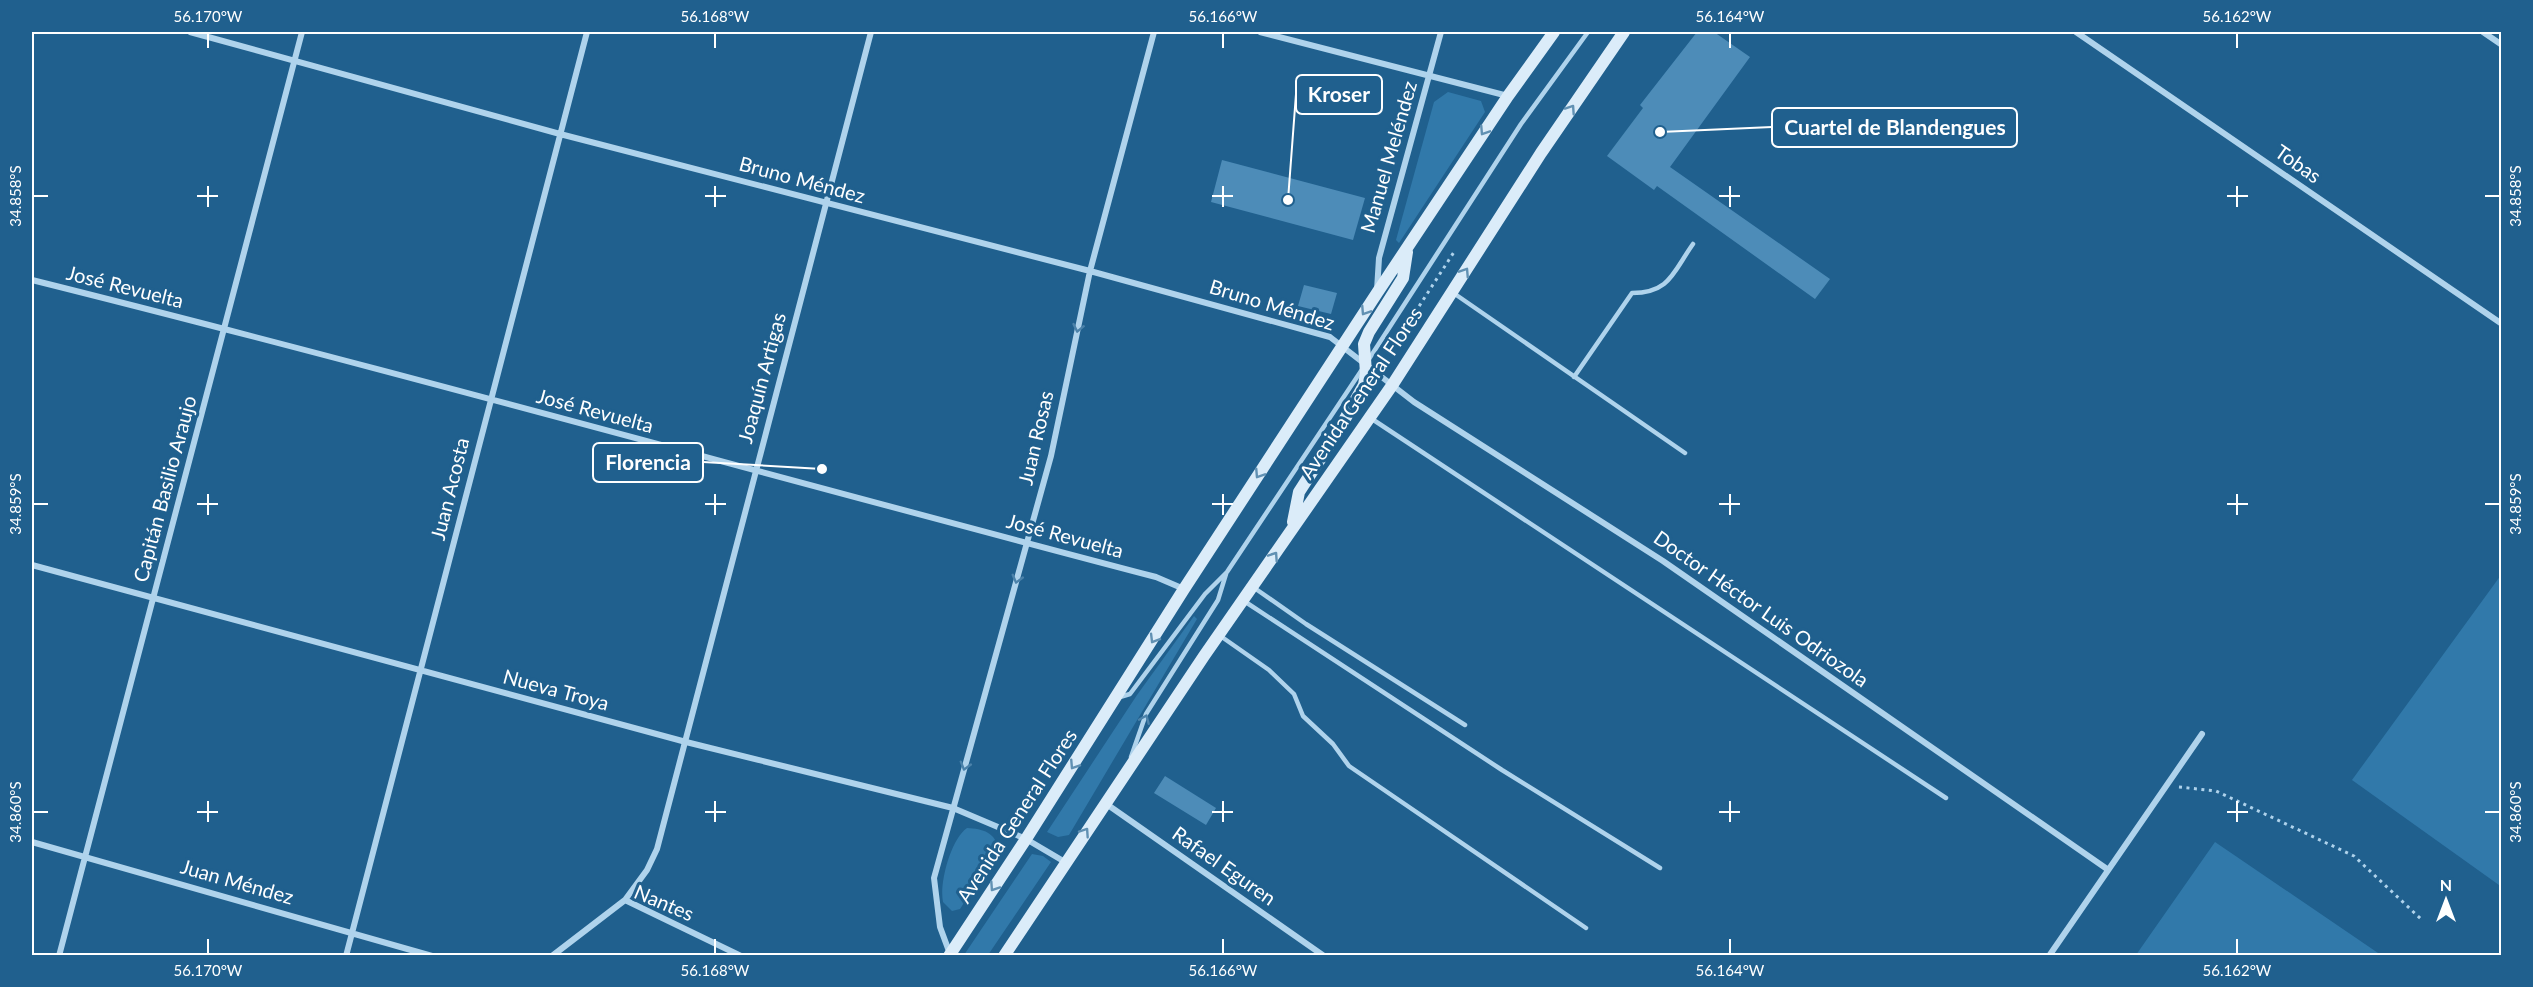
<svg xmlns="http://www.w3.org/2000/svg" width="2533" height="987" viewBox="0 0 2533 987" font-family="Lato,sans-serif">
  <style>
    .green { fill: #3179aa }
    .building { fill: #4d8cb8 }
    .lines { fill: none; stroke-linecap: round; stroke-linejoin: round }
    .path { stroke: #afd3ec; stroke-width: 3; stroke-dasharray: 3 4.5; stroke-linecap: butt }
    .lane { stroke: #afd3ec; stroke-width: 4.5 }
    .street { stroke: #afd3ec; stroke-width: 6 }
    .secondary { stroke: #dbecf9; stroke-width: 12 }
    .oneway { stroke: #6191b3 }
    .oneway2 { stroke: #4b82aa }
    .ticks { fill: none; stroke: #fff; stroke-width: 2 }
    .labels { text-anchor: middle; stroke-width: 6; stroke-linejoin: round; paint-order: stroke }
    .street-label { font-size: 20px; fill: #fff; stroke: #20608e }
    .leader { fill: none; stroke: #fff; stroke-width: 2 }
    .callout-dot { fill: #fff; stroke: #20608e; stroke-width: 2 }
    .callout { fill: #20608e; stroke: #fff; stroke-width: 2 }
    .callout-label { font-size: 21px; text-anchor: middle; font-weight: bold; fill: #fff }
    .neatline { fill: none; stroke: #fff; stroke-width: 2 }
    .ticks-label { font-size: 15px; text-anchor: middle; fill: #fff }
  </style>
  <rect width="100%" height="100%" fill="#20608e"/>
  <path class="green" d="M 1448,92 L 1481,101 L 1485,112 L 1399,243 L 1396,240 L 1434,102 Z
    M 2501,575 L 2502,881 L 2499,885 L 2352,780 Z
    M 1194,616 L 1197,619 L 1069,835 L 1058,837 L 1047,832 L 1137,695 Z
    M 967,828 C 983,829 996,832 998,850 L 960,909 L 952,911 L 943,902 C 939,883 951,839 967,828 Z
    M 2215,842 L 2381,955 L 2136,955 Z
    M 1032,854 L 1043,856 L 1051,862 L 988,955 L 964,955 Z"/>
  <path class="building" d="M 1697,32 L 1714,32 L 1750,57 L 1670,167 L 1830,279 L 1815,299 L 1657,186 L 1654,190 L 1607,156 L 1643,108 L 1640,105 Z
    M 1222,160 L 1365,198 L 1353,240 L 1211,202 Z
    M 1304,285 L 1337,293 L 1331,314 L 1298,306 Z
    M 1165,776 L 1216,808 L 1206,825 L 1154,793 Z"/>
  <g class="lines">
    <path class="path" d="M 1407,325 L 1454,252
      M 2179,787 L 2216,791 L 2354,856 L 2422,920"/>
    <path class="lane" d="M 1452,292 L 1685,453
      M 1369,359 L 1521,124 L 1588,32
      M 1574,377 L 1632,293 C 1670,293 1673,272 1693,244
      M 1372,419 L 1946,798
      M 1253,587 L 1306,624 L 1465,725
      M 1244,601 L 1502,770 L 1660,868
      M 1219,635 L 1269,670 L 1294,694 L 1303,716 L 1333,744 L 1349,766 L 1586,928
      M 1120,697 L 1130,694 L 1205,594 L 1227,572 L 1363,368
      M 1131,757 L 1146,714 L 1218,600 L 1226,574"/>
    <path class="street" d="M 190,32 L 560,134 L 1090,271 L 1330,337 L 1414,402 L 1663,561 L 2107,869
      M 1260,32 L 1508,96
      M 2076,32 L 2502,324
      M 2483,32 L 2502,45
      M 32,280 C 408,374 781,479 1156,577 L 1184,589
      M 1377,290 L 1379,258 L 1441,32
      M 32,565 L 686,742 L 953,808 L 1026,839 L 1065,862
      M 1105,803 L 1324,956
      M 32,842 L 432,956
      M 625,900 L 741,956
      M 950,954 L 940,927 L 934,878 L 1051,456 L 1090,271 L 1154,32
      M 59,956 L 302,32
      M 346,956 L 587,32
      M 552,956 L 625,900 L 647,870 L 657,849 L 871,32
      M 2049,956 L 2202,734"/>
    <path class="secondary" d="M 1293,522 L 1299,492 L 1337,433 L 1364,385 L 1366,373 L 1364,344 L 1369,332 L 1403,278 L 1407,252
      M 949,956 L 1026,839 L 1184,589 L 1377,293 L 1508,96 L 1554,32
      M 1004,956 L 1204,656 L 1393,384 L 1541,153 L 1624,32"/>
  </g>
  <defs><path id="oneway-chevron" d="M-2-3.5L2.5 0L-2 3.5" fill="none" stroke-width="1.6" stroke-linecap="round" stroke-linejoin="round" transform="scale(1.5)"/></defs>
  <g class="oneway">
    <use href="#oneway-chevron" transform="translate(1571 109) rotate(-56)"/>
    <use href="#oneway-chevron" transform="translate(1484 131) rotate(123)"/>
    <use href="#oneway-chevron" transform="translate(1465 272) rotate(-57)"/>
    <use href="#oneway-chevron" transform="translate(1365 311) rotate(123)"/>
    <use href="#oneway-chevron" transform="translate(1259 474) rotate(123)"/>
    <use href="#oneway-chevron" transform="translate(1274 556) rotate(-56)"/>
    <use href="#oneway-chevron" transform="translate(1154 639) rotate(121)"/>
    <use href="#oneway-chevron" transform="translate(1074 765) rotate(123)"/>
    <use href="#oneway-chevron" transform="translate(1085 832) rotate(-56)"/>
    <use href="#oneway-chevron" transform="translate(994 887) rotate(124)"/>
  </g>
  <g class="oneway2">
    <use href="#oneway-chevron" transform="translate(1078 328) rotate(102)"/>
    <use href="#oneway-chevron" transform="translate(1017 579) rotate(105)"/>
    <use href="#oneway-chevron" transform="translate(1145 719) rotate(-67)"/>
    <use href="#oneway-chevron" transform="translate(965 766) rotate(106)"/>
  </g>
  <path class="ticks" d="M 208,33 L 208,48M 715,33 L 715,48M 1223,33 L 1223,48M 1730,33 L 1730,48M 2237,33 L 2237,48M 208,186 L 208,207M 715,186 L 715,207M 1223,186 L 1223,207M 1730,186 L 1730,207M 2237,186 L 2237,207M 33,196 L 48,196M 197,196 L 218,196M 705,196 L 726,196M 1212,196 L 1233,196M 1719,196 L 1740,196M 2227,196 L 2248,196M 2485,196 L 2500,196M 208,494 L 208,515M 715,494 L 715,515M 1223,494 L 1223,515M 1730,494 L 1730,515M 2237,494 L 2237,515M 33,504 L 48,504M 197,504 L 218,504M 705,504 L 726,504M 1212,504 L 1233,504M 1719,504 L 1740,504M 2227,504 L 2248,504M 2485,504 L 2500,504M 208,801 L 208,822M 715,801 L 715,822M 1223,801 L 1223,822M 1730,801 L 1730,822M 2237,801 L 2237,822M 33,812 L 48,812M 197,812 L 218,812M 705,812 L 726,812M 1212,812 L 1233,812M 1719,812 L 1740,812M 2227,812 L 2248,812M 2485,812 L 2500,812M 208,939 L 208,954M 715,939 L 715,954M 1223,939 L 1223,954M 1730,939 L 1730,954M 2237,939 L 2237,954"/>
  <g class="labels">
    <g class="street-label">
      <text transform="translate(1389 157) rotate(-74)" y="7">Manuel Meléndez</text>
      <text transform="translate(2298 164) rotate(35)" y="7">Tobas</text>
      <text transform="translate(802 180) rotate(15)" y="7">Bruno Méndez</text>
      <text transform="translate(125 287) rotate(14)" y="7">José Revuelta</text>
      <text transform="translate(1272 305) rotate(17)" y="7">Bruno Méndez</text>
      <text transform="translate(762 378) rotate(-75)" y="7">Joaquín Artigas</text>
      <text transform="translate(1361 393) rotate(-56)" y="7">Avenida General Flores</text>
      <text transform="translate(595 411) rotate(15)" y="7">José Revuelta</text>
      <text transform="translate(1036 438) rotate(-77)" y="7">Juan Rosas</text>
      <text transform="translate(165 489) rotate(-75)" y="7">Capitán Basilio Araujo</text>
      <text transform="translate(450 489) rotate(-76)" y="7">Juan Acosta</text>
      <text transform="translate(1065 536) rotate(15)" y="7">José Revuelta</text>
      <text transform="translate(1761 609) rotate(35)" y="7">Doctor Héctor Luis Odriozola</text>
      <text transform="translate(556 690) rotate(15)" y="7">Nueva Troya</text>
      <text transform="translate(1017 816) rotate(-57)" y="7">Avenida General Flores</text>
      <text transform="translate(1224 866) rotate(35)" y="7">Rafael Eguren</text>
      <text transform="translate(237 882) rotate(16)" y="7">Juan Méndez</text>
      <text transform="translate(664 903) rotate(23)" y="7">Nantes</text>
    </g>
  </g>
  <path class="leader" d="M1288 200L1296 94M1660 132L1772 127M822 469L703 462"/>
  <g class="callout-dot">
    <circle cx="1288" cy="200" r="6"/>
    <circle cx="1660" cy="132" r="6"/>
    <circle cx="822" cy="469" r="6"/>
  </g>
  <g class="callout">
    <rect x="1296" y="75" width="86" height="39" rx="6"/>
    <rect x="1772" y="108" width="245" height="39" rx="6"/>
    <rect x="593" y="443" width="110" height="39" rx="6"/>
  </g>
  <g class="callout-label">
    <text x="1339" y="102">Kroser</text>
    <text x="1895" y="135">Cuartel de Blandengues</text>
    <text x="648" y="470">Florencia</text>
  </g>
  <rect width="2533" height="987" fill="none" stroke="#20608e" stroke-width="66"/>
  <g transform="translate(2446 900)" stroke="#20608e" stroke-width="4.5" paint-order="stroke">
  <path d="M0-4.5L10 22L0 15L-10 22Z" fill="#ffffff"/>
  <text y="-9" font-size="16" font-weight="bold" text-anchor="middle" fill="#ffffff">N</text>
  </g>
  <rect x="33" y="33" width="2467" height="921" class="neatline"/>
  <g class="ticks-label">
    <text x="208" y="22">56.170°W</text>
    <text x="715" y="22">56.168°W</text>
    <text x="1223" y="22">56.166°W</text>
    <text x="1730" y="22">56.164°W</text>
    <text x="2237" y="22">56.162°W</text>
    <text transform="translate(16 196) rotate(-90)" y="5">34.858°S</text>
    <text transform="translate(2516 196) rotate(-90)" y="5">34.858°S</text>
    <text transform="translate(16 504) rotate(-90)" y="5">34.859°S</text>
    <text transform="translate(2516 504) rotate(-90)" y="5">34.859°S</text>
    <text transform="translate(16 812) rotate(-90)" y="5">34.860°S</text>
    <text transform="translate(2516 812) rotate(-90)" y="5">34.860°S</text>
    <text x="208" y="976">56.170°W</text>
    <text x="715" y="976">56.168°W</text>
    <text x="1223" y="976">56.166°W</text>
    <text x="1730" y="976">56.164°W</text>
    <text x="2237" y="976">56.162°W</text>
  </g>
</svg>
